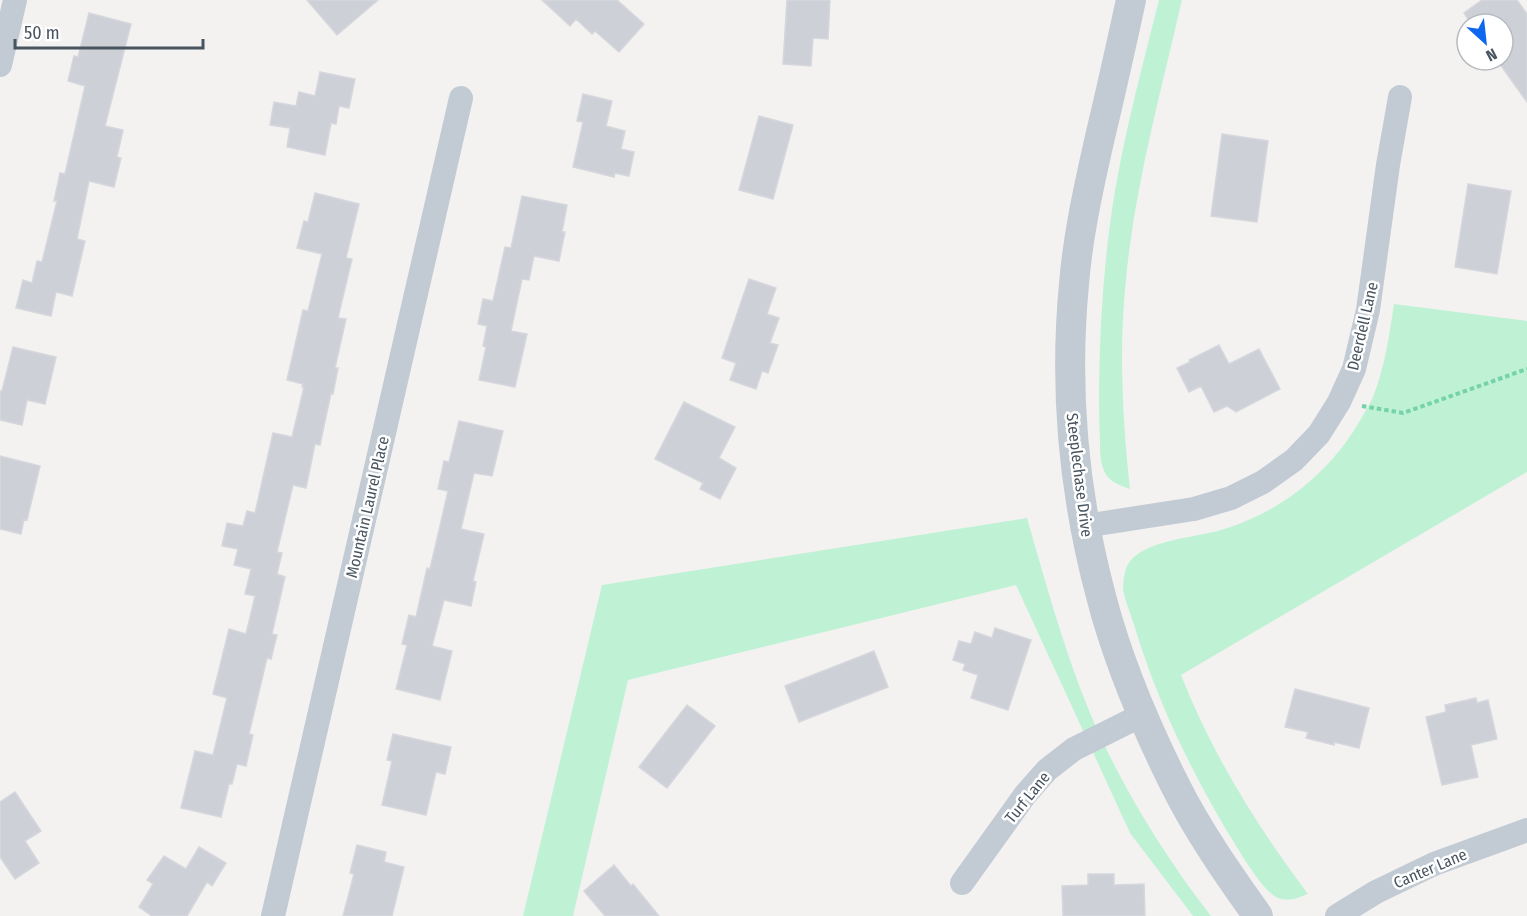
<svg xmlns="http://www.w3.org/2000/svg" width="1527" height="916" viewBox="0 0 1527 916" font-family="'Fira Sans Condensed',sans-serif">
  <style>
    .green { fill: #bff2d5 }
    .building { fill: #cdd0d7; stroke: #d5d7dd; stroke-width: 1.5 }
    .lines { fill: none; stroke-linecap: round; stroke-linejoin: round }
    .path { stroke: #75d3a9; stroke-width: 4; stroke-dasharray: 4.5 3; stroke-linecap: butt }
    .minor { stroke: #c2cbd4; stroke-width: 24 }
    .tertiary { stroke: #c2cbd4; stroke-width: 30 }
    .labels { text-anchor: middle; stroke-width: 5; stroke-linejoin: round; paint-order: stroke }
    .street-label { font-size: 16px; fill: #485460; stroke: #fff }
  </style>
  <rect width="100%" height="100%" fill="#f4f2f1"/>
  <path class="green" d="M 1159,0 L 1182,0 C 1160,96 1133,192 1125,290 C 1119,357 1123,423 1130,489 C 1118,485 1107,481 1103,468 C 1100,460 1100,450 1100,441 C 1099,423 1099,405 1099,386 C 1100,321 1104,256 1115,191 C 1126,127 1143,63 1159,0 Z
    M 1394,304 L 1527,321 L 1527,472 L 1181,675 C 1212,754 1257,826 1308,894 C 1298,898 1289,902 1278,898 C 1261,891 1234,842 1224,826 C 1187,763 1156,697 1135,628 C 1131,615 1125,601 1123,589 C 1123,582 1124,573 1127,566 C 1140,540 1194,538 1221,530 C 1282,512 1332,471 1362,417 C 1366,410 1370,404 1373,397 C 1385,366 1389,337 1394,304 Z
    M 1027,518 C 1046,584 1064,650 1090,713 C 1121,786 1163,854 1211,916 L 1193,916 L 1130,833 L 1016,585 L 628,680 L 573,916 L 523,916 L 602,585 Z"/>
  <path class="building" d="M 307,0 L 378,0 L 337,35 Z
    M 542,0 L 617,0 L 644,24 L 619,52 L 595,31 L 592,34 L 576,19 L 570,26 Z
    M 787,0 L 830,0 L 828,39 L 813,38 L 811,66 L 783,64 Z
    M 1482,0 L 1517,0 L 1527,14 L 1527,102 L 1497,60 L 1503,60 L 1503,24 L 1471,24 L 1464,13 Z
    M 89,13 L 131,24 L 105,126 L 123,130 L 117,157 L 121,158 L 114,187 L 89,181 L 77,239 L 85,241 L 72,296 L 56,292 L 51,316 L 16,308 L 23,280 L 32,283 L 37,261 L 42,262 L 57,201 L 54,201 L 60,173 L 65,174 L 85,86 L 68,81 L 74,56 L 78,57 Z
    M 320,72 L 355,79 L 349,108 L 339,106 L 336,124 L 331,123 L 325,155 L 287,147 L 290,128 L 270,125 L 274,102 L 296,106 L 299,92 L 315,96 Z
    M 583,94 L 612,101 L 606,126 L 625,131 L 621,149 L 634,152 L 629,176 L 615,173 L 614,177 L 573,167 L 583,122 L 577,121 Z
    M 759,116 L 793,125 L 773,199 L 739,190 Z
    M 1222,134 L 1268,141 L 1257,222 L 1211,216 Z
    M 1468,184 L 1511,191 L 1497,274 L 1455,267 Z
    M 315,193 L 359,204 L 346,258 L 352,259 L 338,318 L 346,319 L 335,368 L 338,368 L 333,394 L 331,393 L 320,445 L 315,444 L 306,488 L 293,485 L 277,552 L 282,553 L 277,574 L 285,577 L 272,634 L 277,635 L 271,659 L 267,658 L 249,734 L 253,735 L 246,766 L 237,764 L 232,784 L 229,784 L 221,817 L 181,808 L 195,751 L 213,755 L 227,698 L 213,694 L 229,629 L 246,634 L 255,596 L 245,594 L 251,569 L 234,565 L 238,549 L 222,546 L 227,523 L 243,526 L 247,511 L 255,513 L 273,433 L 292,437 L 304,387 L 302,387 L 303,384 L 287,380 L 303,310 L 308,311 L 322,254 L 297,248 L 304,221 L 308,222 Z
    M 522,196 L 567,205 L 562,232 L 565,232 L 559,261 L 534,256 L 529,280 L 522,279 L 511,331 L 527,334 L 515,387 L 479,380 L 486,347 L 483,346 L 487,326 L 478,324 L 483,299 L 493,301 L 505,247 L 511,248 Z
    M 749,279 L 776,288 L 767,314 L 779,318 L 770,343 L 778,345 L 768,373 L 762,371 L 756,389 L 730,380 L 736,363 L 722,358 Z
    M 1219,345 L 1229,364 L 1259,349 L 1280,389 L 1236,412 L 1227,406 L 1214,412 L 1201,386 L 1189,392 L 1177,368 L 1190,362 L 1189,360 Z
    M 13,347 L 56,357 L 45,404 L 27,400 L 22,425 L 0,420 L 0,391 L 2,391 Z
    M 684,402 L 735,427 L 719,458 L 736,468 L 720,499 L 700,489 L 703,483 L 655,459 Z
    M 459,421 L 503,431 L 492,476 L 474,473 L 461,529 L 484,534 L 473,581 L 476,582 L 471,606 L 444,600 L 432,646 L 452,651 L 440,700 L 396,689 L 407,645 L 402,644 L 409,615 L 416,617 L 427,568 L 430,569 L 448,491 L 438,489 L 444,461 L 449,462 Z
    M 0,456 L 40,466 L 27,520 L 24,519 L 21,534 L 0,529 Z
    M 995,628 L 1031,640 L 1008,710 L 971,698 L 978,675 L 963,670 L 965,664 L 953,660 L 959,641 L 971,644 L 975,632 L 992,638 Z
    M 874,651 L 888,687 L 799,722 L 785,686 Z
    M 1295,689 L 1369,708 L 1359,748 L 1334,742 L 1334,745 L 1306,738 L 1308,732 L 1285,727 Z
    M 1476,698 L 1477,703 L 1488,700 L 1497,739 L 1471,745 L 1478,777 L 1442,785 L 1426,717 L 1446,712 L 1445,705 Z
    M 687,705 L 715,726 L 667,788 L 639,767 Z
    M 393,734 L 451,747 L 445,774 L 436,772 L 426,815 L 382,805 L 392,761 L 387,760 Z
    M 15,792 L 41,831 L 25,841 L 39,863 L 15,879 L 0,857 L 0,802 Z
    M 357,845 L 386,852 L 384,862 L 404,867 L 392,916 L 343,916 L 354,874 L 350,873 Z
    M 199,847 L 226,863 L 212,886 L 207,882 L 187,916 L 152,916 L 139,907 L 153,884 L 147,880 L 164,856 L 186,869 Z
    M 614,865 L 631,886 L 633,884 L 659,916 L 605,916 L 584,891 Z
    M 1088,874 L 1114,874 L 1114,885 L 1144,884 L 1145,916 L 1063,916 L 1062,886 L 1088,885 Z"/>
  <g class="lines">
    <path class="path" d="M 1362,406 L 1403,413 L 1527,369"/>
    <path class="minor" d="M 0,65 L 15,0
      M 1085,526 L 1194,509 L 1231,498 L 1263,482 L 1294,460 L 1319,434 L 1339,402 L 1354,369 L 1368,310 L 1388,165 L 1400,97
      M 962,883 L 1025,795 L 1047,770 L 1074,749 L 1142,715
      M 273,916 L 461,98
      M 1337,916 L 1376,892 L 1434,864 L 1527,830"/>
    <path class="tertiary" d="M 1131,0 C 1121,46 1111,91 1100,137 C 1089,186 1078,234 1074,284 C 1064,389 1074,495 1101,596 C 1118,662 1145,725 1175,785 C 1198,831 1228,874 1258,916"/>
  </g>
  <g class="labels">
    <g class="street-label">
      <text transform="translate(1362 326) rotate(-77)" y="6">Deerdell Lane</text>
      <text transform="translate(1080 475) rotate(83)" y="6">Steeplechase Drive</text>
      <text transform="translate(367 507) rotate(-77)" y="6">Mountain Laurel Place</text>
      <text transform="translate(1027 797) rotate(-51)" y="6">Turf Lane</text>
      <text transform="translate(1430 868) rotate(-23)" y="6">Canter Lane</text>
    </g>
  </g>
  <g transform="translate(1485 42) rotate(153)"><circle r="28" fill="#ffffff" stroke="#b6bbbf" stroke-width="1.5"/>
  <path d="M0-4.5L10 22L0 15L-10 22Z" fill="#1067ef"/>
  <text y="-9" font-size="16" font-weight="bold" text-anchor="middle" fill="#485460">N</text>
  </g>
  <path d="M15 39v9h188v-9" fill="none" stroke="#485460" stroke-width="3"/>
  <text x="24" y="39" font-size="18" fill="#485460" stroke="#ffffff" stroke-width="4.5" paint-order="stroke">50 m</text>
</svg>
